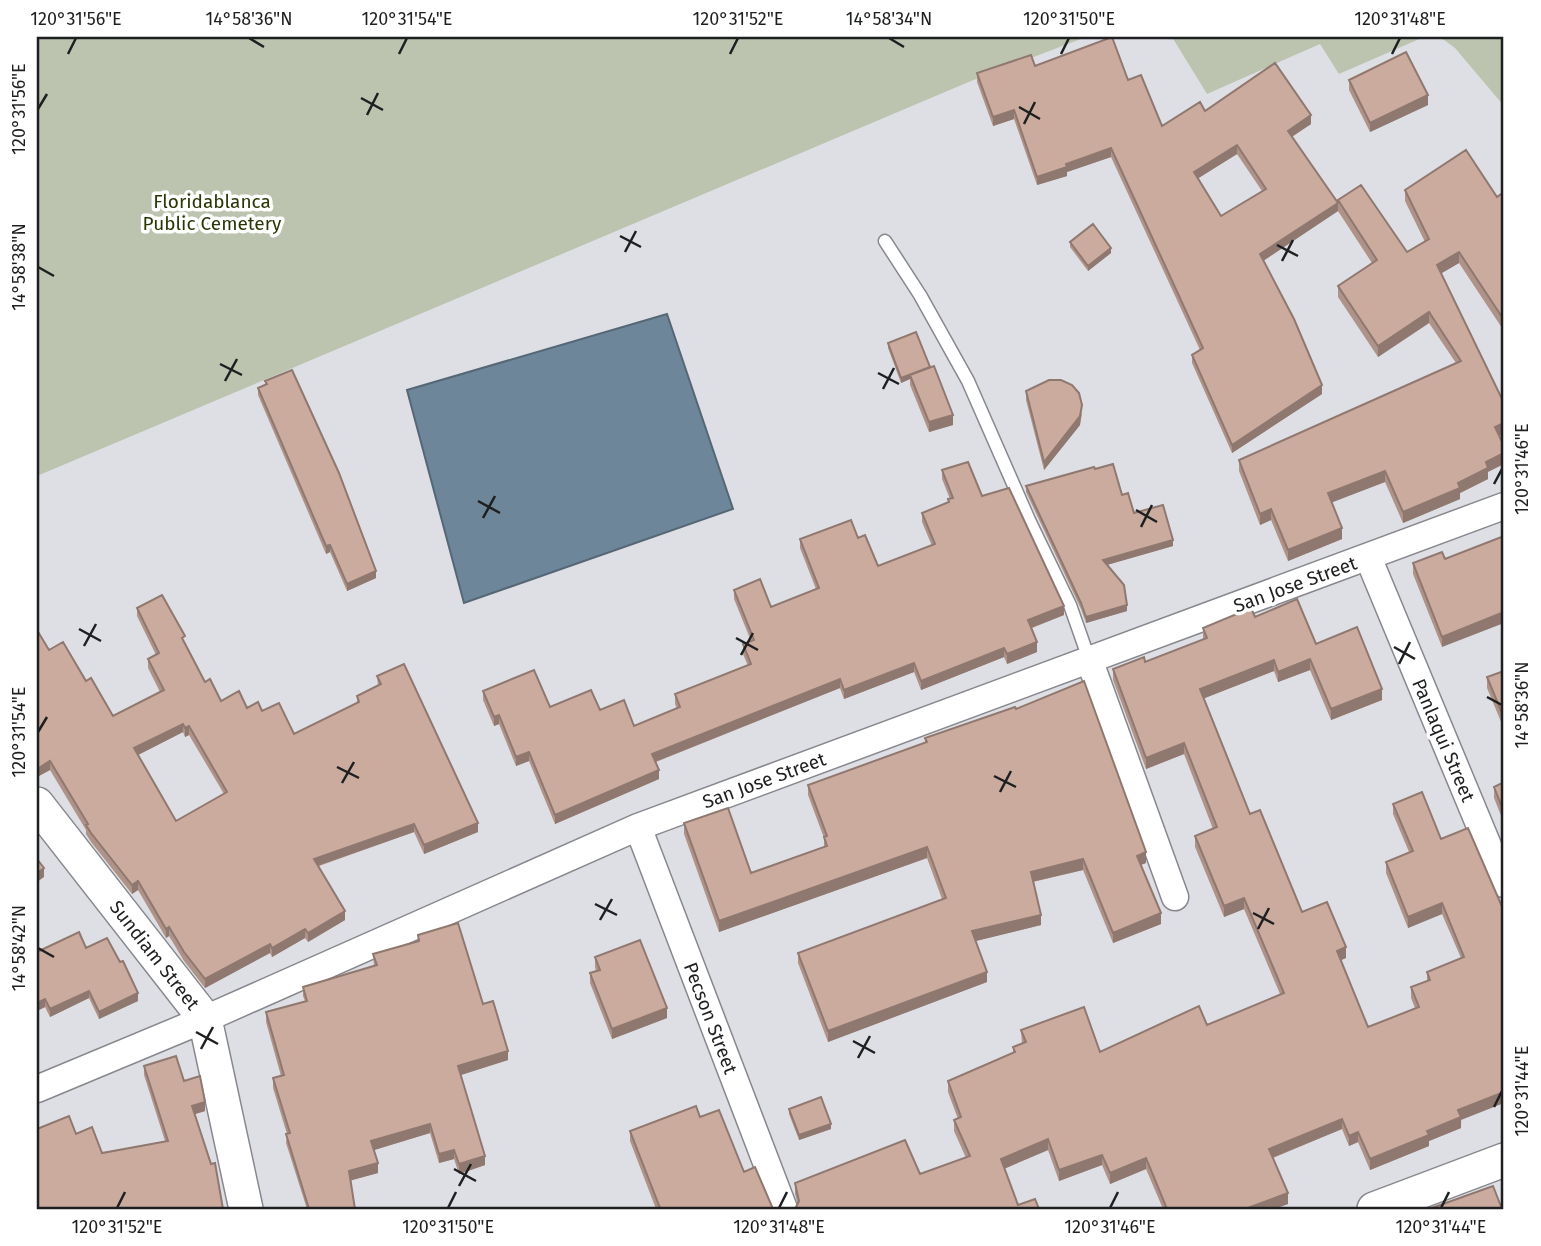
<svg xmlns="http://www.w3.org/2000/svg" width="1541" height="1246" viewBox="0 0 1541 1246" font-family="'Fira Sans',sans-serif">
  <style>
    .green { fill: #bcc4af }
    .water { fill: #6d869a; stroke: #556775; stroke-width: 2 }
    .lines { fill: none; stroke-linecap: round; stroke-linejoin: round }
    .service-casing { stroke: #87888d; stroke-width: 15 }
    .minor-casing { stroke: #87888d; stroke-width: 29 }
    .tertiary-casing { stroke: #87888d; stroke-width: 36 }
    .service { stroke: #fff; stroke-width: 12 }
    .minor { stroke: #fff; stroke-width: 26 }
    .tertiary { stroke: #fff; stroke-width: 33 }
    .wall { fill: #af9389; fill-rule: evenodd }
    .shaded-wall { fill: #8f786f }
    .building { fill: #ccab9f; stroke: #8f786f; stroke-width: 2; fill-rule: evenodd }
    .ticks { fill: none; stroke: #1e1f20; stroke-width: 2.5 }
    .labels { text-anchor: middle; stroke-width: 7; stroke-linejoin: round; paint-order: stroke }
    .park-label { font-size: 19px; fill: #283605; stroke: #fff }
    .street-label { font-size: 19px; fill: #1e1f20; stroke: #fff }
    .neatline { fill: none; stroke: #1e1f20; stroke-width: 2.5 }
    .ticks-label { font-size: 18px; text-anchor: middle; fill: #1e1f20 }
  </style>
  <rect width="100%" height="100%" fill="#dedfe4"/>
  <path class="green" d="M 37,37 L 1086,37 L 971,81 L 37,476 Z
    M 1172,37 L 1424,37 L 1339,74 L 1320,44 L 1207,94 Z
    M 1440,37 L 1504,37 L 1504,106 L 1455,48 Z"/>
  <path class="water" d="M 667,314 L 733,509 L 464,603 L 407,390 Z"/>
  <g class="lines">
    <g class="service-casing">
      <path id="service" d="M 885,241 L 920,295 L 968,381 L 1029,520 L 1070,605 L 1089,659"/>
    </g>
    <g class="minor-casing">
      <path id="minor" d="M 1368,557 L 1504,884
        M 1089,659 L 1175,897
        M 638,827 L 784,1209
        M 37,1089 L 205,1019 L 638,827 L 1504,506"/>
    </g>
    <g class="tertiary-casing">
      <path id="tertiary" d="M 37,804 L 205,1019 L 246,1209
        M 1374,1209 L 1504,1160"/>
    </g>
    <use href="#service" class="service"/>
    <use href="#minor" class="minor"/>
    <use href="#tertiary" class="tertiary"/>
  </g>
  <path class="wall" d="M 1035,66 L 1128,80 L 1162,126 L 1205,111 L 1311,124 L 1292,137 L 1338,211 L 1263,261 L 1322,394 L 1232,453 L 1192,363 L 1192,355 L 1200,350 L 1111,157 L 1067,172 L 1067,176 L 1037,185 L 1014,119 L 993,126 L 977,82 L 977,73 ZM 1237,154 L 1262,191 L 1221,216 L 1198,178 Z
    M 1349,80 L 1428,105 L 1370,132 L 1349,90 Z
    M 1405,190 L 1497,197 L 1504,192 L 1504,331 L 1459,263 L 1441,273 L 1504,434 L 1499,436 L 1488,472 L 1488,479 L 1460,493 L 1460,499 L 1403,523 L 1385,482 L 1331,502 L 1342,539 L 1288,561 L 1271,520 L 1260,525 L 1239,471 L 1239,460 L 1456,363 L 1429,323 L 1378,357 L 1338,297 L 1338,286 L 1372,263 L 1338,211 L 1338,200 L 1407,252 L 1425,242 L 1405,201 Z
    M 1070,242 L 1111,253 L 1088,271 L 1070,247 Z
    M 888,343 L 953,425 L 929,432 L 910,385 L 910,379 L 901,383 L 888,348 Z
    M 265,381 L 376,578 L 347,591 L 330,552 L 326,554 L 258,395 L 258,388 L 265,385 Z
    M 1026,391 L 1082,414 L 1080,425 L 1044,470 L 1026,400 Z
    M 1095,469 L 1122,495 L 1134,513 L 1173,546 L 1107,565 L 1127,611 L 1086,623 L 1081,609 L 1026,492 L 1026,486 Z
    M 942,470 L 982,496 L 1064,615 L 1032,628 L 1037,652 L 1007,664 L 1004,657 L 921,690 L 914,672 L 844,699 L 840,688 L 656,762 L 659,779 L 555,824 L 529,761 L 516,766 L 499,724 L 494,726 L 483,700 L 483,691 L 550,707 L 600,710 L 634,726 L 677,709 L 675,704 L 675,694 L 748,666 L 743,654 L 743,644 L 751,641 L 734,599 L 734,590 L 771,607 L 816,589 L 800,548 L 800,539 L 858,538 L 878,566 L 932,546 L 922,522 L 922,513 L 948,502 L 948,499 L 950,499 L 942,479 Z
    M 1445,559 L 1442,647 L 1413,574 L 1413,563 Z
    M 137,608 L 185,642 L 205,682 L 221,701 L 262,711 L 294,734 L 357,703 L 357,696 L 378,686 L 377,676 L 478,832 L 424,854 L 414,832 L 319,866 L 345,920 L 308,942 L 305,938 L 272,957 L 270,953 L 205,988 L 184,961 L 169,936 L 166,938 L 138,890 L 132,894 L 91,842 L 86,834 L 86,830 L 50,770 L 37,777 L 37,630 L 49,650 L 86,681 L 113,716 L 160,692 L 148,668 L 148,659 L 156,655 L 137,616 ZM 183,732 L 185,737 L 189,735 L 224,794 L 176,821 L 138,755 Z
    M 1255,617 L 1316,644 L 1382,700 L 1331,720 L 1310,670 L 1278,682 L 1274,671 L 1204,698 L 1250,814 L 1302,912 L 1346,958 L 1340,960 L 1368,1027 L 1415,1008 L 1411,998 L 1411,987 L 1427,981 L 1427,972 L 1461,958 L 1442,914 L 1408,928 L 1386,873 L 1386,862 L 1409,852 L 1393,814 L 1393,804 L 1441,839 L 1468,828 L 1461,1128 L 1429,1141 L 1429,1146 L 1370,1170 L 1358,1142 L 1349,1146 L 1342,1129 L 1273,1158 L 1288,1204 L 1274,1209 L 1163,1209 L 1146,1169 L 1110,1184 L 1102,1165 L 1059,1181 L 1048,1150 L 1004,1169 L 1018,1205 L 798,1205 L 795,1194 L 795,1183 L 920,1174 L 966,1158 L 954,1131 L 954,1120 L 958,1119 L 948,1092 L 948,1081 L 1013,1053 L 1013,1047 L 1022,1044 L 1021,1030 L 1100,1052 L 1207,1025 L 1280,994 L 1244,909 L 1224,917 L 1195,847 L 1195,836 L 1213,829 L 1184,754 L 1146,769 L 1113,680 L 1113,669 L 1145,662 L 1203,639 L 1203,628 Z
    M 1504,671 L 1504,729 L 1487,688 L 1487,677 Z
    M 1016,709 L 1146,863 L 1141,865 L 1161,924 L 1113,943 L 1083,870 L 1033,882 L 1041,925 L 975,941 L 987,982 L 828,1042 L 798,963 L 798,953 L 942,899 L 927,858 L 719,932 L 684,834 L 684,823 L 751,873 L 824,847 L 824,838 L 808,795 L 808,785 L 925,743 L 925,738 Z
    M 1504,782 L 1504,823 L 1494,798 L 1494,787 Z
    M 418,935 L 483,1004 L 508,1060 L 460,1075 L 485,1165 L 459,1174 L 454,1159 L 439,1163 L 430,1133 L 374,1150 L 378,1173 L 351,1180 L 355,1209 L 307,1209 L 286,1143 L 287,1134 L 273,1088 L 273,1078 L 281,1076 L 266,1022 L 266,1012 L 305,1001 L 303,996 L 303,987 L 374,966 L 373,954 L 418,941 Z
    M 86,948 L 138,1001 L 99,1019 L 89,998 L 50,1017 L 45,1007 L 37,1011 L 37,952 Z
    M 595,957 L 667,1018 L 612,1039 L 590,983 L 590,973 L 596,971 L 595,967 Z
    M 144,1066 L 184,1081 L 205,1111 L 195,1114 L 211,1164 L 37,1209 L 76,1134 L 102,1153 L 165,1141 L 144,1075 Z
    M 789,1109 L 831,1129 L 799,1140 L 789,1114 Z
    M 700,1117 L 744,1172 L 773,1209 L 656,1209 L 630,1141 L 630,1131 Z"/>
  <path class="shaded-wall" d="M 1428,95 L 1428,105 L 1370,132 L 1370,123 Z
    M 1014,110 L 1014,119 L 993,126 L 993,117 Z
    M 1311,115 L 1311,124 L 1288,139 L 1288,131 Z
    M 1237,145 L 1237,154 L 1194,181 L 1194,172 Z
    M 1111,148 L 1111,157 L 1067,172 L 1067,176 L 1037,185 L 1037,177 L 1066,164 Z
    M 1338,203 L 1338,211 L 1260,263 L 1260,254 Z
    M 1111,248 L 1111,253 L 1088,271 L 1088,266 Z
    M 1459,252 L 1459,263 L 1437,276 L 1437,265 Z
    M 1429,312 L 1429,323 L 1378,357 L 1378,346 Z
    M 930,367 L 910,375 L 910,379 L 901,383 L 901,378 Z
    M 1322,385 L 1322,394 L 1232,453 L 1232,445 Z
    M 1082,405 L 1080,425 L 1044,470 L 1044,462 Z
    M 953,415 L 953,425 L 929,432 L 929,422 Z
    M 1504,423 L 1504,434 L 1495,438 L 1495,427 Z
    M 1504,453 L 1504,464 L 1488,472 L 1488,479 L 1460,493 L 1460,499 L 1403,523 L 1403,512 L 1458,483 L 1486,462 Z
    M 1385,471 L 1385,482 L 1328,504 L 1328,493 Z
    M 1271,509 L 1271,520 L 1260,525 L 1260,514 Z
    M 1342,528 L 1342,539 L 1288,561 L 1288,550 Z
    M 1173,540 L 1173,546 L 1103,566 L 1103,560 Z
    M 330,545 L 330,552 L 326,554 L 326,546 Z
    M 376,571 L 376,578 L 347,591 L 347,584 Z
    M 1127,605 L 1127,611 L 1086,623 L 1086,617 Z
    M 1064,606 L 1064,615 L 1028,629 L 1028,620 Z
    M 1504,612 L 1504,623 L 1442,647 L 1442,637 Z
    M 1037,642 L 1037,652 L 1007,664 L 1007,654 Z
    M 1004,648 L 1004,657 L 921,690 L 921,681 Z
    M 1310,659 L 1310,670 L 1278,682 L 1278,672 Z
    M 1274,660 L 1274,671 L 1200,700 L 1200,689 Z
    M 914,663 L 914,672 L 844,699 L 844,690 Z
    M 840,679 L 840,688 L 652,763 L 652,754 Z
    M 1382,689 L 1382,700 L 1331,720 L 1331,709 Z
    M 499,715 L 499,724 L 494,726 L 494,717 Z
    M 183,724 L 183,732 L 134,757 L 134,748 Z
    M 189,726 L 189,735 L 185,737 L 185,728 Z
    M 1184,743 L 1184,754 L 1146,769 L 1146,758 Z
    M 529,752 L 529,761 L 516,766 L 516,757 Z
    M 50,761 L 50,770 L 37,777 L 37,769 Z
    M 659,770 L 659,779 L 555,824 L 555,815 Z
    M 478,823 L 478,832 L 424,854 L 424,845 Z
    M 414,824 L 414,832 L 314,867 L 314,859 Z
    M 927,847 L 927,858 L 719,932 L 719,921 Z
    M 1146,852 L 1146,863 L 1137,866 L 1137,856 Z
    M 1083,859 L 1083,870 L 1031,882 L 1031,872 Z
    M 44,868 L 44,877 L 37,882 L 37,873 Z
    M 138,881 L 138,890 L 132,894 L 132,885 Z
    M 1244,898 L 1244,909 L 1224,917 L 1224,906 Z
    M 1442,903 L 1442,914 L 1408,928 L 1408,917 Z
    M 345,911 L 345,920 L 308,942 L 308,933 Z
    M 1161,913 L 1161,924 L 1113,943 L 1113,933 Z
    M 1041,915 L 1041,925 L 972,942 L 972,931 Z
    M 169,927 L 169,936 L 166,938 L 166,929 Z
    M 305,929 L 305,938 L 272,957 L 272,948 Z
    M 270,944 L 270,953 L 205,988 L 205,979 Z
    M 1346,947 L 1346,958 L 1337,962 L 1337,951 Z
    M 987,972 L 987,982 L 828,1042 L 828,1031 Z
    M 89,991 L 89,998 L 50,1017 L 50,1009 Z
    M 138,993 L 138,1001 L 99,1019 L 99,1012 Z
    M 45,999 L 45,1007 L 37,1011 L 37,1003 Z
    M 667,1008 L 667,1018 L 612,1039 L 612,1029 Z
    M 508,1051 L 508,1060 L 458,1076 L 458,1066 Z
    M 1504,1092 L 1504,1103 L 1461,1120 L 1461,1128 L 1429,1141 L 1429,1146 L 1370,1170 L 1370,1159 L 1427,1131 L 1458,1110 Z
    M 205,1102 L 205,1111 L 192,1115 L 192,1106 Z
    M 1342,1119 L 1342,1129 L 1269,1159 L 1269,1149 Z
    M 430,1124 L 430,1133 L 371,1151 L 371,1141 Z
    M 831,1124 L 831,1129 L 799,1140 L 799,1135 Z
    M 1358,1132 L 1358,1142 L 1349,1146 L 1349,1136 Z
    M 1048,1139 L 1048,1150 L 1001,1170 L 1001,1159 Z
    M 454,1150 L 454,1159 L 439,1163 L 439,1154 Z
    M 1102,1155 L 1102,1165 L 1059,1181 L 1059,1170 Z
    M 485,1156 L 485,1165 L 459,1174 L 459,1164 Z
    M 1146,1158 L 1146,1169 L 1110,1184 L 1110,1173 Z
    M 378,1163 L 378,1173 L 349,1181 L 349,1171 Z
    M 1288,1193 L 1288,1204 L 1274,1209 L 1245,1209 Z"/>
  <path class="building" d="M 1112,37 L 1128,80 L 1141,75 L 1162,126 L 1200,102 L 1205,111 L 1275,63 L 1311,115 L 1288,131 L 1338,203 L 1260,254 L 1294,319 L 1322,385 L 1232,445 L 1192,355 L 1203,348 L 1111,148 L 1066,164 L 1067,167 L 1037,177 L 1014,110 L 993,117 L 977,73 L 1031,55 L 1035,66 ZM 1237,145 L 1266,189 L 1221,216 L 1194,172 Z
    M 1406,52 L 1428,95 L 1370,123 L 1349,80 Z
    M 1466,150 L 1497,197 L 1504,192 L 1504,320 L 1459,252 L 1437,265 L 1504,403 L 1504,423 L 1495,427 L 1504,446 L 1504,453 L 1486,462 L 1488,468 L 1458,483 L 1460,488 L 1403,512 L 1385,471 L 1328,493 L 1342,528 L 1288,550 L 1271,509 L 1260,514 L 1239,460 L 1461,361 L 1429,312 L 1378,346 L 1338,286 L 1377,260 L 1338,200 L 1361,185 L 1407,252 L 1429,239 L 1405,190 Z
    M 1093,224 L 1111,248 L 1088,266 L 1070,242 Z
    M 916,332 L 930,367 L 901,378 L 888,343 Z
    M 934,366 L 953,415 L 929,422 L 910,375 Z
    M 292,370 L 339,473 L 376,571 L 347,584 L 330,545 L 326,546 L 258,388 L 267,384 L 265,381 Z
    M 1049,380 L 1061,380 L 1072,385 L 1079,393 L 1082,405 L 1080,416 L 1044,462 L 1026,391 Z
    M 968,462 L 982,496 L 1009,488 L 1064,606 L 1028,620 L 1037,642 L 1007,654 L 1004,648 L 921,681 L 914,663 L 844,690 L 840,679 L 652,754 L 659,770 L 555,815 L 529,752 L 516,757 L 499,715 L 494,717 L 483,691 L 534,670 L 550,707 L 591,690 L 600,710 L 624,700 L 634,726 L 680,707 L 675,694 L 751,664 L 743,644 L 754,640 L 734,590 L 760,579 L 771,607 L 819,588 L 800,539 L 851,520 L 858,538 L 865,535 L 878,566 L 935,544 L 922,513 L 949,502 L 948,499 L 953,498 L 942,470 Z
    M 1113,464 L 1122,495 L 1128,493 L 1134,513 L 1163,505 L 1173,540 L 1103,560 L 1124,585 L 1127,605 L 1086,617 L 1081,603 L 1026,486 L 1094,467 L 1095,469 Z
    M 1504,536 L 1504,612 L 1442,637 L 1413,563 L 1442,552 L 1445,559 Z
    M 162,595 L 185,636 L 182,638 L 205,682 L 210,679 L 221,701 L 239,691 L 247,708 L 258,702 L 262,711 L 279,703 L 294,734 L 359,702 L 357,696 L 381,684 L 377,676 L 404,664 L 478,823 L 424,845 L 414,824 L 314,859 L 345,911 L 308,933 L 305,929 L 272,948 L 270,944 L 205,979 L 184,952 L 169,927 L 166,929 L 138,881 L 132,885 L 91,833 L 86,825 L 88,824 L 50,761 L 37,769 L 37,630 L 49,650 L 63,642 L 86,681 L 91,678 L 113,716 L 164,690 L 148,659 L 159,653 L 137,608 ZM 183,724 L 185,728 L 189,726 L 227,792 L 176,821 L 134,748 Z
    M 1297,599 L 1316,644 L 1357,627 L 1382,689 L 1331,709 L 1310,659 L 1278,672 L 1274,660 L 1200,689 L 1250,814 L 1260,810 L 1302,912 L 1327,902 L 1346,947 L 1337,951 L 1368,1027 L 1419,1007 L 1411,987 L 1430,980 L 1427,972 L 1464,957 L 1442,903 L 1408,917 L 1386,862 L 1413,851 L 1393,804 L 1422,792 L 1441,839 L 1468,828 L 1503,909 L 1504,908 L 1504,1092 L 1458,1110 L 1461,1117 L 1427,1131 L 1429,1135 L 1370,1159 L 1358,1132 L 1349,1136 L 1342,1119 L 1269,1149 L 1288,1193 L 1245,1209 L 1167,1209 L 1146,1158 L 1110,1173 L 1102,1155 L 1059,1170 L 1048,1139 L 1001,1159 L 1018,1205 L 1035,1199 L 1039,1209 L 795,1209 L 799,1201 L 795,1183 L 905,1140 L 920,1174 L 970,1156 L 954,1120 L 961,1117 L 948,1081 L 1015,1052 L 1013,1047 L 1026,1042 L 1021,1030 L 1084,1007 L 1100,1052 L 1199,1006 L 1207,1025 L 1284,993 L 1244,898 L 1224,906 L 1195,836 L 1217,827 L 1184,743 L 1146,758 L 1113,669 L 1144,657 L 1145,662 L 1207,638 L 1203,628 L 1251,608 L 1255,617 Z
    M 1504,671 L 1504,718 L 1487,677 Z
    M 1084,681 L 1146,852 L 1137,856 L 1161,913 L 1113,933 L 1083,859 L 1031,872 L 1041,915 L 972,931 L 987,972 L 828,1031 L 798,953 L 946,898 L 927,847 L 719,921 L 684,823 L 728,808 L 751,873 L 827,846 L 824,837 L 827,836 L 808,785 L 927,742 L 925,738 L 1015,707 L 1016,709 Z
    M 1504,782 L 1504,812 L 1494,787 Z
    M 37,859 L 44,868 L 37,873 Z
    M 458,923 L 483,1004 L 493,1001 L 508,1051 L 458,1066 L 485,1156 L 459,1164 L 454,1150 L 439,1154 L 430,1124 L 371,1141 L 378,1163 L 349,1171 L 355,1209 L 309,1209 L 286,1134 L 290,1133 L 273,1078 L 284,1075 L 266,1012 L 307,1001 L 303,987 L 377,965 L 373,954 L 419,941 L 418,935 Z
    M 79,932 L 86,948 L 107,938 L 120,962 L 123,961 L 138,993 L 99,1012 L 89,991 L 50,1009 L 45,999 L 37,1003 L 37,952 Z
    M 640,940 L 667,1008 L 612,1029 L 590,973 L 600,970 L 595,957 Z
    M 176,1056 L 184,1081 L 200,1076 L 205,1102 L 192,1106 L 211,1164 L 215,1163 L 223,1209 L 37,1209 L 37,1129 L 69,1116 L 76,1134 L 92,1127 L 102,1153 L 168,1141 L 144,1066 Z
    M 821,1097 L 831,1124 L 799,1135 L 789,1109 Z
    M 696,1106 L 700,1117 L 719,1110 L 744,1172 L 755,1167 L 773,1209 L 658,1209 L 660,1208 L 630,1131 Z
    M 1493,1186 L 1502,1209 L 1429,1209 Z"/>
  <path class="ticks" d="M 249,38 L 264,47M 889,38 L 904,47M 68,54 L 76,38M 399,54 L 407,38M 730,54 L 738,38M 1061,54 L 1069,38M 1392,54 L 1400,38M 361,98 L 383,110M 1019,107 L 1040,119M 38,109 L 47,94M 367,115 L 378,93M 1024,124 L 1035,102M 620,236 L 641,247M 1277,245 L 1298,256M 625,252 L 636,231M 1282,261 L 1293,240M 38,267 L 54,276M 220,364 L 242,375M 878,373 L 899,384M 225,381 L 237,359M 883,389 L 894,368M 1494,484 L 1502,469M 478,501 L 500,513M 1136,510 L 1157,522M 483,518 L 495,496M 1141,527 L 1152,505M 79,629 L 101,641M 736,638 L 758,650M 84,646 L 96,624M 1394,647 L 1415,659M 741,655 L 753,633M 1399,664 L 1410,642M 1487,697 L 1502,705M 38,732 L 47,717M 337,767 L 359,778M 994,776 L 1016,787M 342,783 L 354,762M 1000,792 L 1011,771M 595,904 L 617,915M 1253,913 L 1274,924M 600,920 L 612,899M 1258,929 L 1269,908M 38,948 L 54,957M 196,1032 L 218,1044M 853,1041 L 875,1053M 201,1049 L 213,1027M 858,1058 L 870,1036M 1494,1107 L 1502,1091M 454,1169 L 476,1181M 459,1186 L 471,1164M 117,1208 L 125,1192M 448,1208 L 456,1192M 779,1208 L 787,1192M 1110,1208 L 1118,1192M 1441,1208 L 1449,1192"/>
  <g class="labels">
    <g class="park-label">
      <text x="212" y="208">Floridablanca<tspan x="212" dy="22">Public Cemetery</tspan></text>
    </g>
    <g class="street-label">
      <text transform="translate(1295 584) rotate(-20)" y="7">San Jose Street</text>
      <text transform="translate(1444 740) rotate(67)" y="7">Panlaqui Street</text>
      <text transform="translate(764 780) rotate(-20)" y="7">San Jose Street</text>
      <text transform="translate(155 955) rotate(52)" y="7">Sundiam Street</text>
      <text transform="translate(711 1018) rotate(69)" y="7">Pecson Street</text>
    </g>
  </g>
  <rect width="1541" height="1246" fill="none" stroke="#ffffff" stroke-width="77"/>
  <rect x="38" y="38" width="1464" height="1170" class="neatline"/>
  <g class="ticks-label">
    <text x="76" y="25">120°31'56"E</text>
    <text x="249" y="25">14°58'36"N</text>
    <text x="407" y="25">120°31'54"E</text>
    <text x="738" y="25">120°31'52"E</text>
    <text x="889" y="25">14°58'34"N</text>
    <text x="1069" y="25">120°31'50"E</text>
    <text x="1400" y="25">120°31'48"E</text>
    <text transform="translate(19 109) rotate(-90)" y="6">120°31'56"E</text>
    <text transform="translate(19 267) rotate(-90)" y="6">14°58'38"N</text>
    <text transform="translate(1522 469) rotate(-90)" y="6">120°31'46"E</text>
    <text transform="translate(1522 705) rotate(-90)" y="6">14°58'36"N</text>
    <text transform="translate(19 732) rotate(-90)" y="6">120°31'54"E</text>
    <text transform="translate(19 948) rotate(-90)" y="6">14°58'42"N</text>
    <text transform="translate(1522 1091) rotate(-90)" y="6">120°31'44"E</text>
    <text x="117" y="1233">120°31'52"E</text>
    <text x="448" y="1233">120°31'50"E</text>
    <text x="779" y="1233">120°31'48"E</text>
    <text x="1110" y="1233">120°31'46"E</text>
    <text x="1441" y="1233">120°31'44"E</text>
  </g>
</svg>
